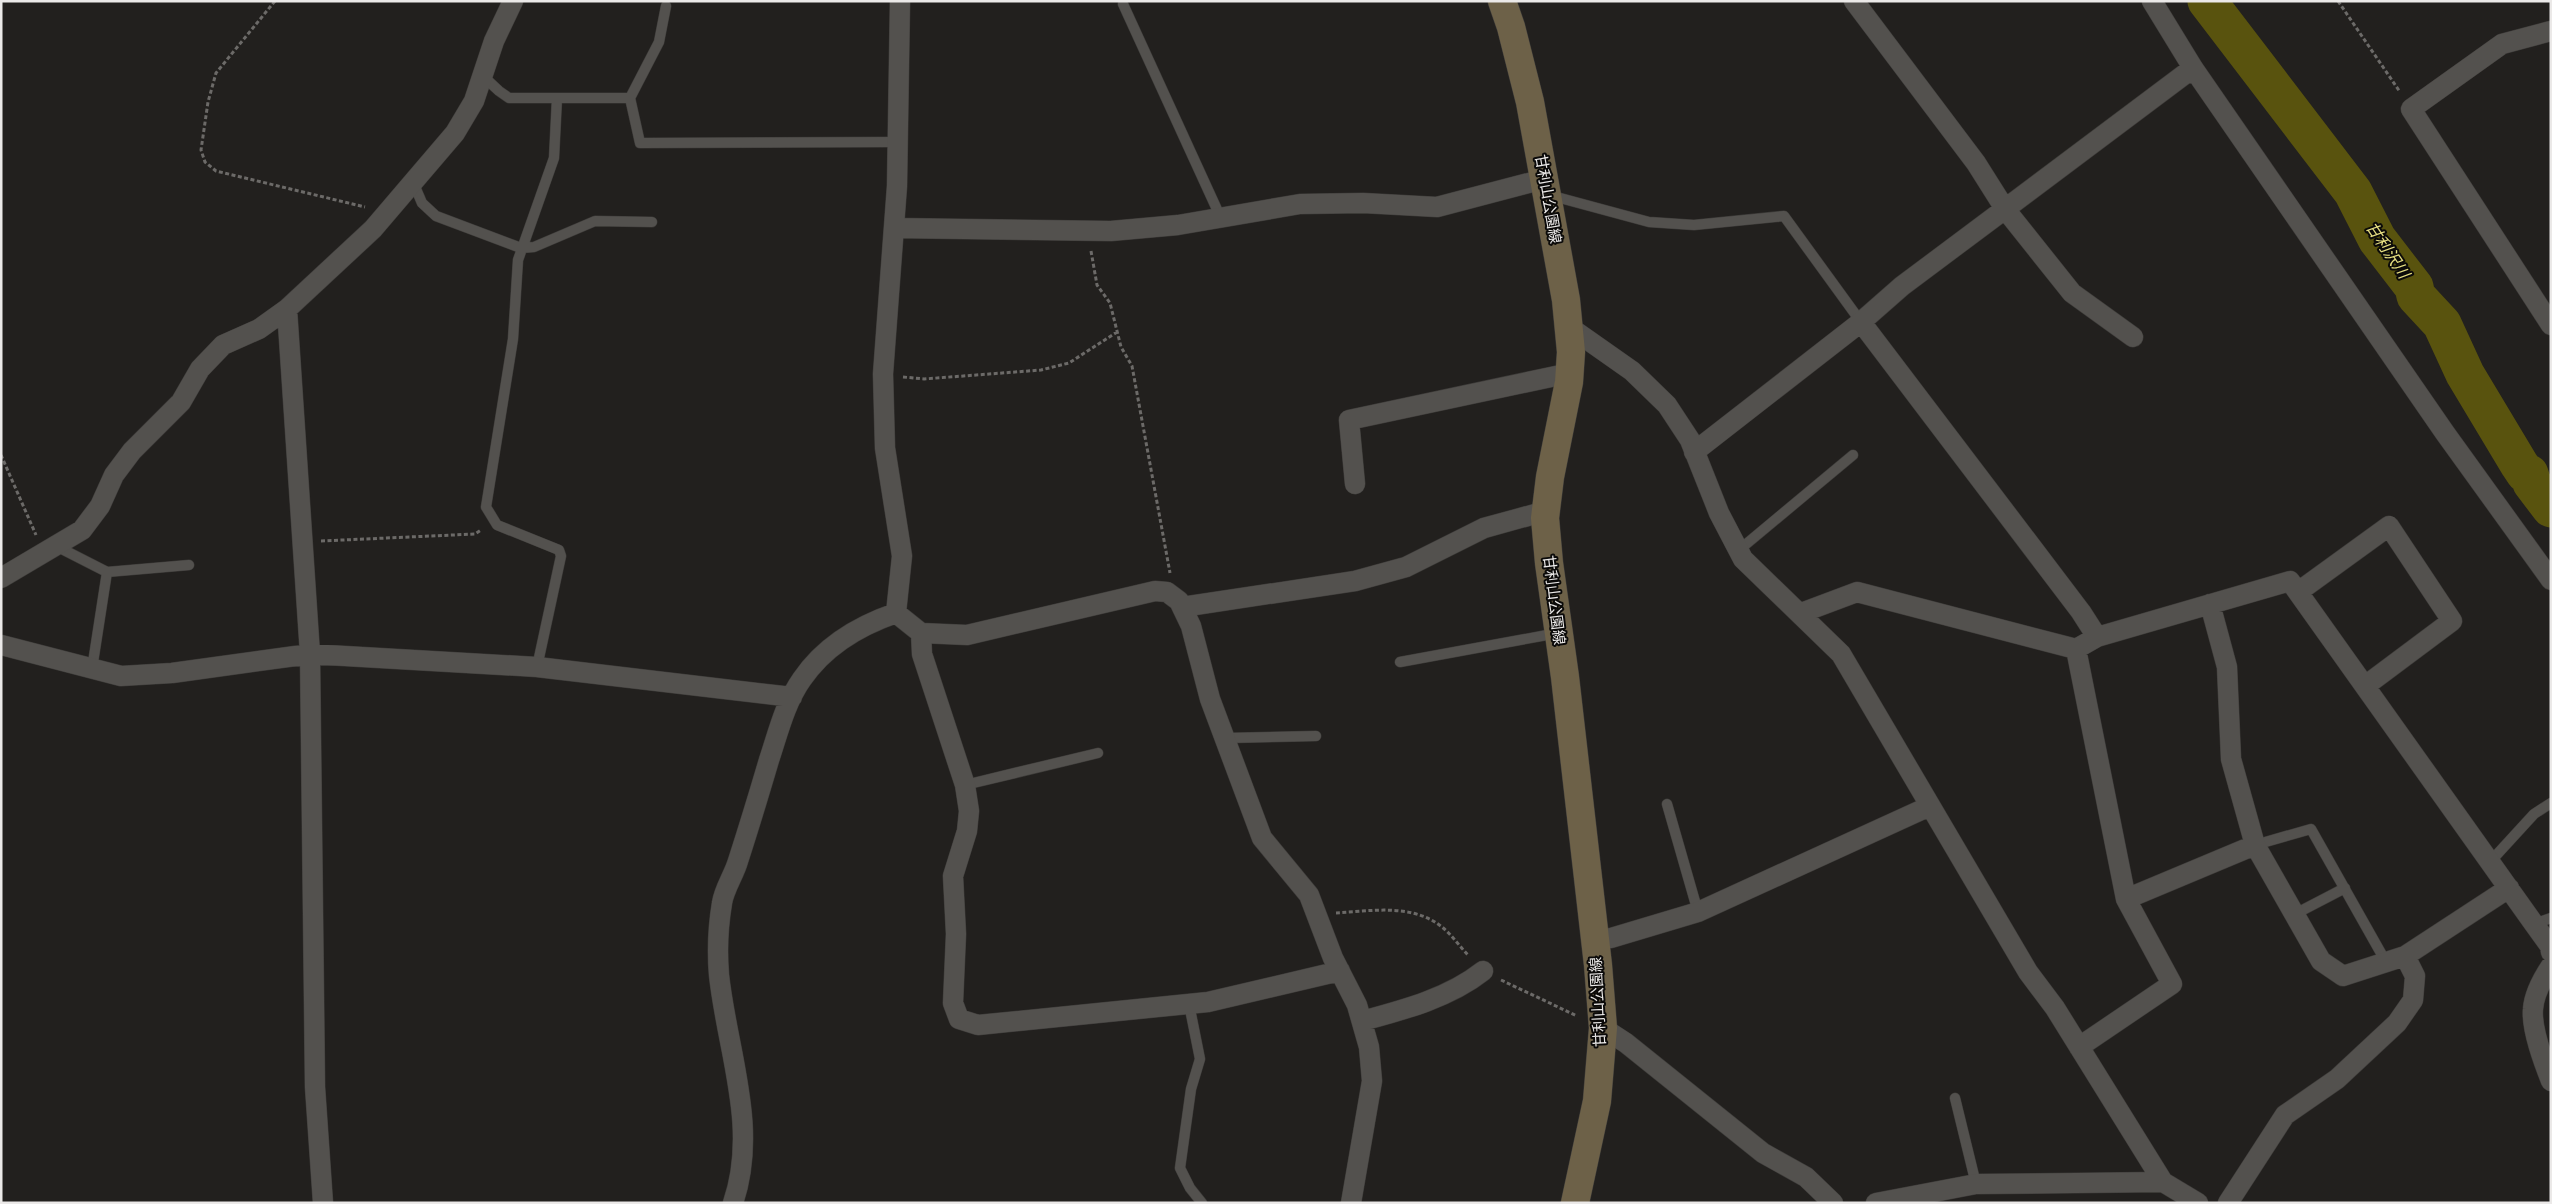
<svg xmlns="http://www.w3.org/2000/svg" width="2552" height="1204" viewBox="0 0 2552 1204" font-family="Roboto,'Noto Sans JP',sans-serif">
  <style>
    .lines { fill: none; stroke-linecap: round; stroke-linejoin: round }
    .river { stroke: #59530e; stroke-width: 39 }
    .lane-casing { stroke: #3d3b39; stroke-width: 11 }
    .street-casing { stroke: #3d3b39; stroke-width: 21 }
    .secondary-casing { stroke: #3d3b39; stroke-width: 29 }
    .path { stroke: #6c6a68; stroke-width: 3; stroke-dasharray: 4 2.5; stroke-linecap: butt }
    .lane { stroke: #53514e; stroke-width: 10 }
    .street { stroke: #53514e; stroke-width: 20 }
    .secondary { stroke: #6d6148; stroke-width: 28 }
    .labels { text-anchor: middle; stroke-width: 4; stroke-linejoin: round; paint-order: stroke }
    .street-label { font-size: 15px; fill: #ebe9e8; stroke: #0b0a09 }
    .water-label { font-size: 16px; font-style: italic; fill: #e8e083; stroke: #0b0a09 }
  </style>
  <rect width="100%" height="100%" fill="#22201e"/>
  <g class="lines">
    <path class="river" d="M 2207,1 L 2353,192 L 2377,239 L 2414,287 L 2416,296 L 2442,324 L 2465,374 L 2519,464 L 2525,473 L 2529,474 L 2532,483 L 2551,508"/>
    <g class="lane-casing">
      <path id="lane" d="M 1123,4 L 1220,216
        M 483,76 L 499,91 L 509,98 L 630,98 L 659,42 L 666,6
        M 630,98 L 640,143 L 898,142
        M 413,182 L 422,203 L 436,216 L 521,248 L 534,247 L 595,221 L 652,222
        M 1549,195 L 1649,222 L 1694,225 L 1784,216 L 1861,322
        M 56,546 L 107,572 L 189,565
        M 1739,550 L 1853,455
        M 1400,662 L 1558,633
        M 537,667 L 561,556 L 559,550 L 497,525 L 486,507 L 513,339 L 518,260 L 554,158 L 557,98
        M 92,669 L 107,572
        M 1226,738 L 1316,736
        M 965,785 L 1098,753
        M 1667,804 L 1698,912
        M 2255,845 L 2311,829 L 2386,962
        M 2490,862 L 2534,814 L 2551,803
        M 2295,914 L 2345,888
        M 2534,924 L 2551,918
        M 1189,1004 L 1200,1059 L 1191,1089 L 1180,1168 L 1190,1188 L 1202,1203
        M 1955,1098 L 1976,1184"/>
    </g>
    <g class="street-casing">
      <path id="street" d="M 2152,1 L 2193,68 L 2445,433 L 2551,580
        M 2551,31 L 2502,44 L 2411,109 L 2551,325
        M 894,228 L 1111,231 L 1178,225 L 1300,204 L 1363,203 L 1437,207 L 1544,179
        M 287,309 L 310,654 L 315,1087 L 323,1203
        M 1568,326 L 1632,371 L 1667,405 L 1690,440 L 1719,513 L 1743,559 L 1841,654 L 2028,972 L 2055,1008 L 2163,1182 L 2198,1203
        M 2133,337 L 2072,293 L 2005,209 L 2193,68
        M 1694,452 L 1861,322 L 1902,286 L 2005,209 L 1976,163 L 1854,1
        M 1355,484 L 1349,420 L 1570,373
        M 1,578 L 82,530 L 100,506 L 114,475 L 132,451 L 181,402 L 200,369 L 223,345 L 259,329 L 287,309 L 373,229 L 455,133 L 474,101 L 494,41 L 513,1
        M 2298,592 L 2389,526 L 2452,621 L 2365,686
        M 1182,607 L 1355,581 L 1406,567 L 1484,528 L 1546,511
        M 896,613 L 921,633 L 967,635 L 1155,591 L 1167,592 L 1179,601 L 1191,626 L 1210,699 L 1262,838 L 1309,895 L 1333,958 L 1357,1005 L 1369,1047 L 1372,1081 L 1351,1203
        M 896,613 L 902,556 L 885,448 L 883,374 L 897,186 L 900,1
        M 1801,613 L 1857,592 L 2076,649 L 2097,637 L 2081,612 L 1861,322
        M 921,633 L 922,654 L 965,785 L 969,811 L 967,831 L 953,876 L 956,934 L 953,1003 L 959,1019 L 978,1025 L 1208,1002 L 1340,971
        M 2097,637 L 2290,581 L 2534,924 L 2550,946 L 2551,952
        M 1,645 L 121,676 L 172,673 L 310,654 L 537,667 L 792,697
        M 2076,649 L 2126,899 L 2172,984 L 2079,1047
        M 2255,845 L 2321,961 L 2343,976 L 2405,956
        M 2126,899 L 2255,845 L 2231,759 L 2227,667 L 2210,604
        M 1595,939 L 1611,938 L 1698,912 L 1930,806
        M 2551,966 C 2543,978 2534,995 2533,1009 C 2531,1029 2544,1063 2551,1081
        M 1362,1021 C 1403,1010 1449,998 1483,971
        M 1603,1028 L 1626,1043 L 1763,1153 L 1806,1177 L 1833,1203
        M 733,1203 C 759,1127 727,1051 719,975 C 717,951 718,927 722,903 C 724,889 734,875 738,861 C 749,827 759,794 769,760 C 778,733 785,703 802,679 C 824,647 858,626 896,613
        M 1876,1203 L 1976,1184 L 2163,1182
        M 2228,1203 L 2285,1115 L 2337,1079 L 2397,1023 L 2413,1000 L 2415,976 L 2405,956 L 2509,888"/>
    </g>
    <g class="secondary-casing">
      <path id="secondary" d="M 1502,1 L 1511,27 L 1530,102 L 1566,300 L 1571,352 L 1569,382 L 1550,477 L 1545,518 L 1549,563 L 1565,677 L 1598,965 L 1603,1028 L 1597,1101 L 1575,1203"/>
    </g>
    <path class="path" d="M 275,1 L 216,73 L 208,102 L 201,150 L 205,162 L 216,171 L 365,207
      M 2338,1 L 2400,92
      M 1091,251 L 1097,285 L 1110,303 L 1121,347 L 1132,366 L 1170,573
      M 903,377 L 924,379 L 1041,370 L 1069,363 L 1117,332
      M 1,455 L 36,535
      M 321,541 L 475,534 L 481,530
      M 1336,913 C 1371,911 1412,903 1442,927 C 1452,935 1460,947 1469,956
      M 1501,980 L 1577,1016"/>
    <use href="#lane" class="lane"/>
    <use href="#street" class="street"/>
    <use href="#secondary" class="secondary"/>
  </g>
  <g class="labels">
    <g class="street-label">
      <text transform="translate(1548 199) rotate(80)" y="5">甘利山公園線</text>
      <text transform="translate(1554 600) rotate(83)" y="5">甘利山公園線</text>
      <text transform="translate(1598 1002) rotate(-93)" y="5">甘利山公園線</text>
    </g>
    <g class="water-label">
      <text transform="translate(2388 250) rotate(56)" y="6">甘利沢川</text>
    </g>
  </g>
  <rect width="2552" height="1204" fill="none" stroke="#ebe9e8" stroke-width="5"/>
</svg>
